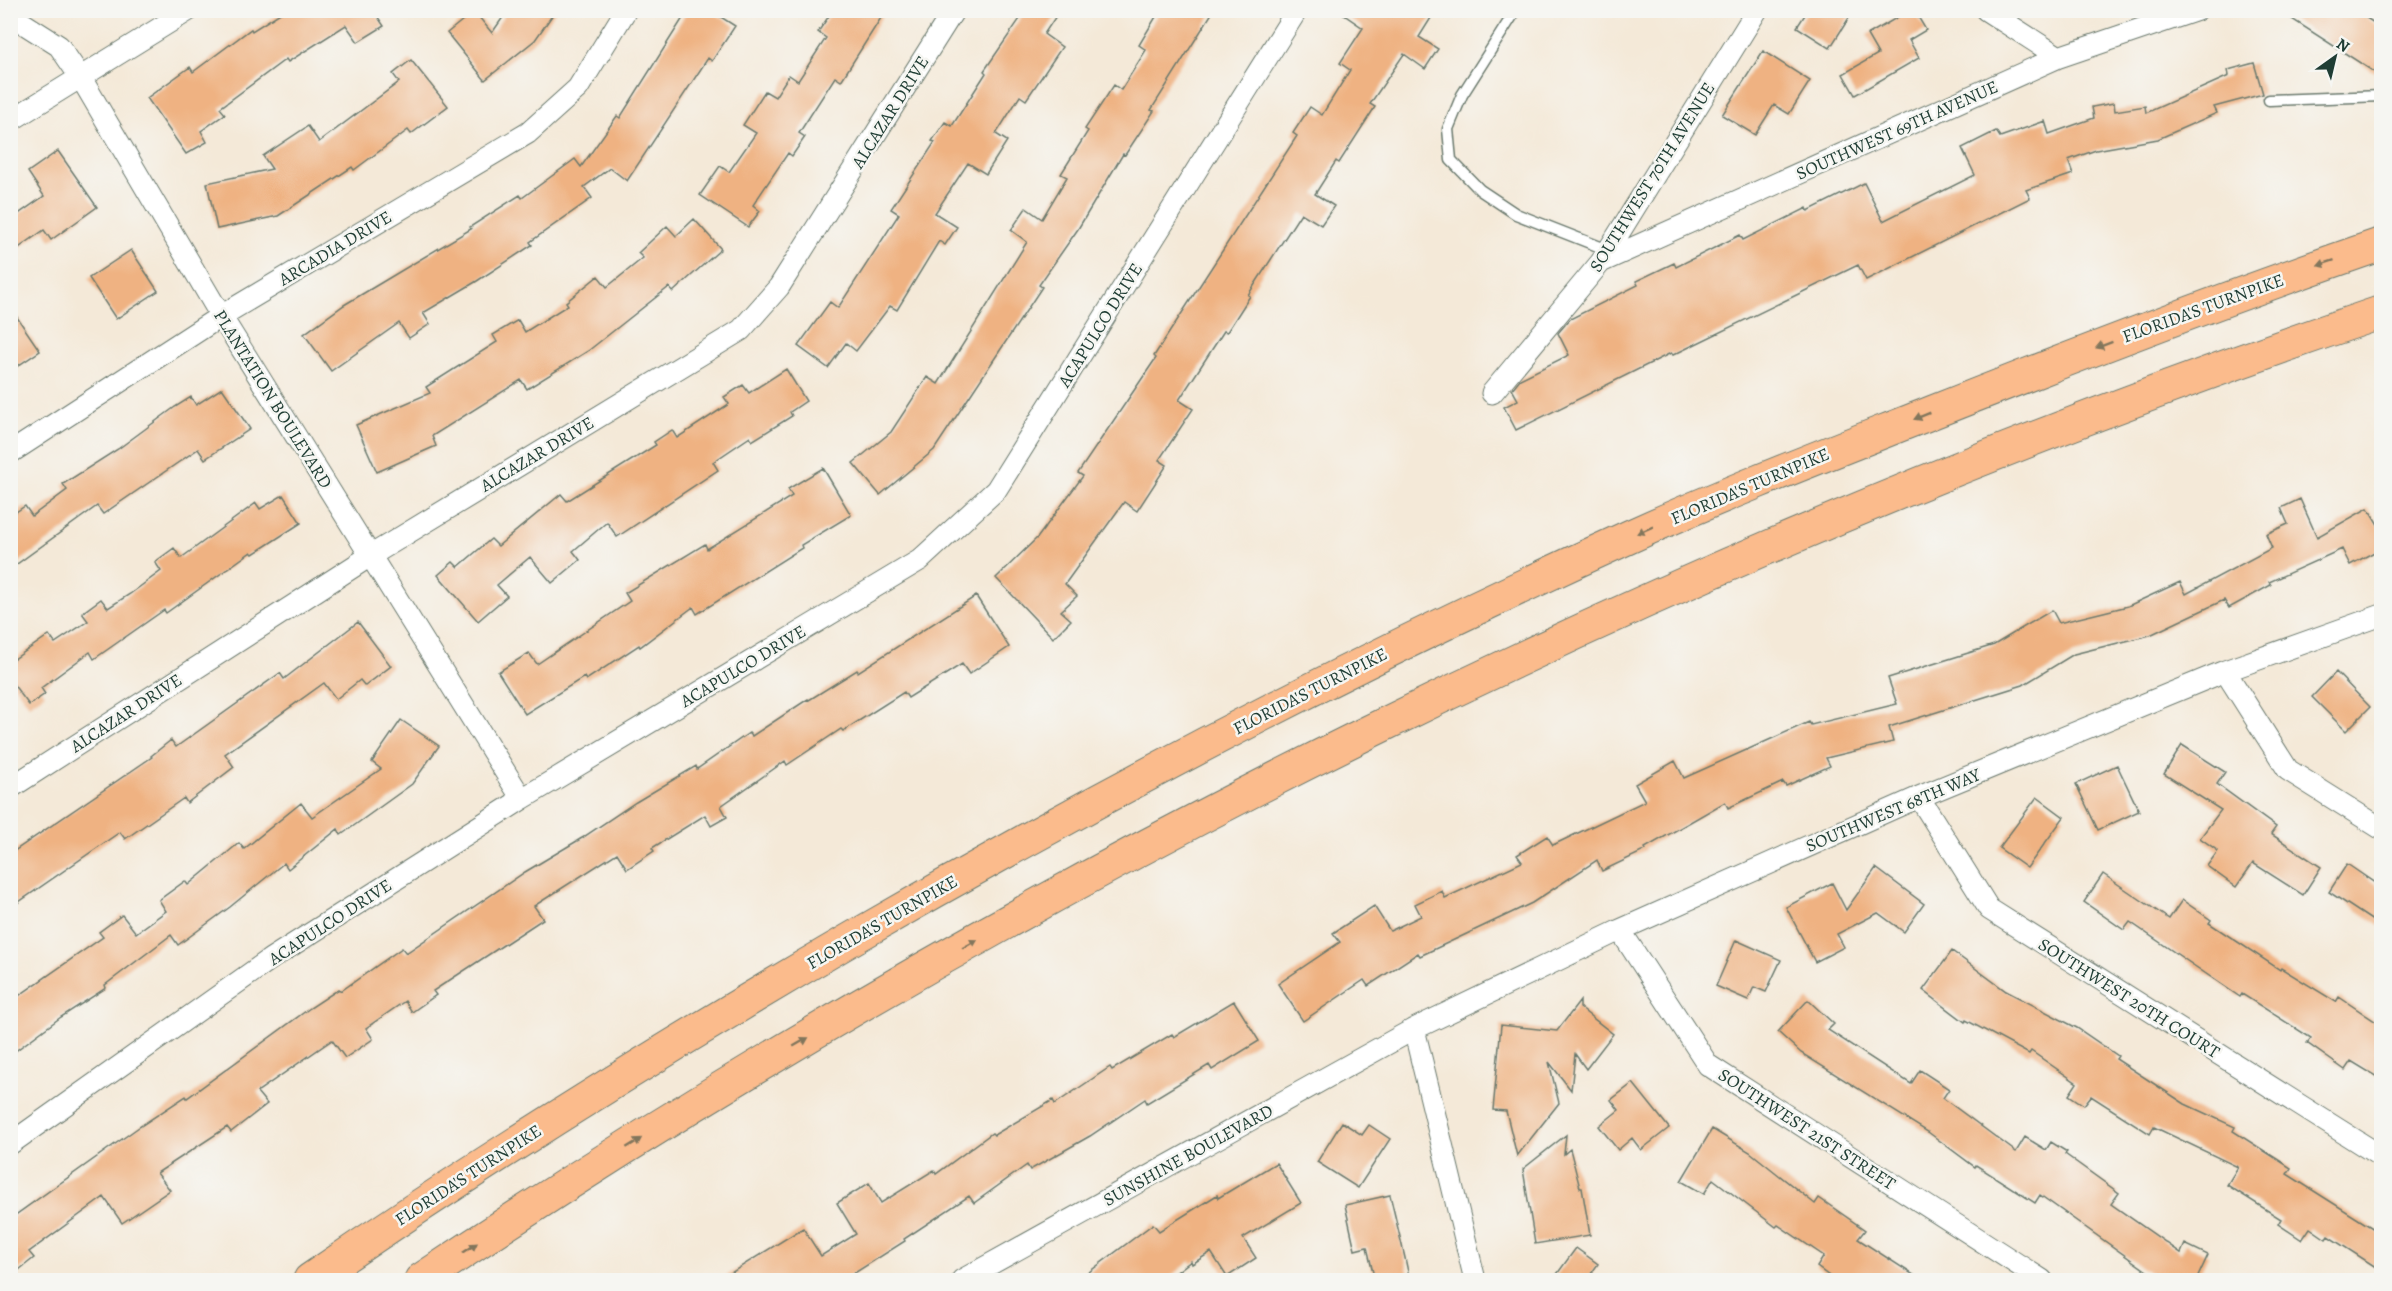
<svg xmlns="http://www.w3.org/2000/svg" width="2392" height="1291" viewBox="0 0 2392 1291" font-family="Alegreya,serif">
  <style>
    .building { fill: #efb282 }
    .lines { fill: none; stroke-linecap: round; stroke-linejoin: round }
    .service-casing { stroke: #6a796d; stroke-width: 13 }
    .minor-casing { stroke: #6a796d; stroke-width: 23 }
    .motorway-casing { stroke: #6a796d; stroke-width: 35 }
    .service { stroke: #fff; stroke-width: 10 }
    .minor { stroke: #fff; stroke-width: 21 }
    .motorway { stroke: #fbbb8c; stroke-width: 33 }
    .oneway { fill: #82765c }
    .labels { text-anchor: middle; stroke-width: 5; stroke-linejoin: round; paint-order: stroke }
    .street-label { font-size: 18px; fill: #1f3d34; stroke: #f6f6f2 }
  </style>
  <rect width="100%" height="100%" fill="#f6f6f2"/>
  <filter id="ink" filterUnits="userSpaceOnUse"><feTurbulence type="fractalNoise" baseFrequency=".0167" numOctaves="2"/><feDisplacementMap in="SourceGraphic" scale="12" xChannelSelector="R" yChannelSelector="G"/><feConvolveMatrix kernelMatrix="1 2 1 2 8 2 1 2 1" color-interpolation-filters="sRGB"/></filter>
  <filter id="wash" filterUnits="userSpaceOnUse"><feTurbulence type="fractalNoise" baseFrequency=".008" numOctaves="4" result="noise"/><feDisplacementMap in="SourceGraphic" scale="24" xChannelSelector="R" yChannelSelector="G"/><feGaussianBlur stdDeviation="1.35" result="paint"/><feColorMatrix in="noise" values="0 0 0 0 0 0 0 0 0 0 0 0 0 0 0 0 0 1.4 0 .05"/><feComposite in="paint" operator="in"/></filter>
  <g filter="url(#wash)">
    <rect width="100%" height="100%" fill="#f4e9d8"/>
    <g id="blocks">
      <path class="building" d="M 285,10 L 373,10 L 384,26 L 358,42 L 346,25 L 288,62 L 286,59 L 220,108 L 225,114 L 201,131 L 207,142 L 186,154 L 147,98 L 190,67 L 193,72 L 251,29 L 252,31 Z
        M 508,10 L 556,10 L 535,40 L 485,80 L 447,33 L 474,11 L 492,33 Z
        M 688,10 L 710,10 L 735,26 L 712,61 L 708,58 L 627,181 L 610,168 L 584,187 L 592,198 L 530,242 L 532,245 L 477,281 L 423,313 L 430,324 L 409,338 L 399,323 L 331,371 L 304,334 L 344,305 L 471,229 L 470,227 L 520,195 L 522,198 L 575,159 L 581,167 L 617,116 L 620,118 Z
        M 833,10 L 886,10 L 841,81 L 835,77 L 799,133 L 805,137 L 792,156 L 788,153 L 753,205 L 760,211 L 748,227 L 700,195 L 720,166 L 729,172 L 756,133 L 743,125 L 765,91 L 775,97 L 789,75 L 798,81 L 826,38 L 818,32 Z
        M 1026,10 L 1060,10 L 1044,34 L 1062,47 L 1026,100 L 1020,96 L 996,134 L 1007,141 L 986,174 L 968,163 L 935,213 L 957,227 L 945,245 L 939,241 L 897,310 L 890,306 L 856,351 L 846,343 L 828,368 L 798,346 L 830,302 L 838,308 L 899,214 L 891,209 L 935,142 L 932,141 L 945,122 L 952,126 L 986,73 L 984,71 Z
        M 1160,10 L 1214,10 L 1151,110 L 1154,111 L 1125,155 L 1123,154 L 1078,229 L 1039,285 L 1042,287 L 934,450 L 880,495 L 853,463 L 891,432 L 927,377 L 938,384 L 1027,242 L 1011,230 L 1026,208 L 1042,219 L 1067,177 L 1061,174 L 1088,131 L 1085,129 L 1114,85 L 1121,90 L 1146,50 L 1139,45 Z
        M 1337,10 L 1436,10 L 1419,37 L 1438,49 L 1425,69 L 1404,54 L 1370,104 L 1375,107 L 1339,163 L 1336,161 L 1315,194 L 1334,206 L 1321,225 L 1301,213 L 1248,295 L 1250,296 L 1227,332 L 1224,331 L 1179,400 L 1193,409 L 1159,460 L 1167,465 L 1137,511 L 1124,502 L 1065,584 L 1077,596 L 1061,611 L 1071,620 L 1053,638 L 996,578 L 1038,537 L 1083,476 L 1078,473 L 1156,358 L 1154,356 L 1297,136 L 1293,133 L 1310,107 L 1322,115 L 1350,70 L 1340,63 L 1363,28 Z
        M 1808,10 L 1854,10 L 1830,48 L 1797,27 Z
        M 1910,10 L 1914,10 L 1926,30 L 1909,40 L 1919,58 L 1855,95 L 1843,74 L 1878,54 L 1867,35 Z
        M 2278,10 L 2354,10 L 2382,28 L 2382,77 Z
        M 1763,51 L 1810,81 L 1789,114 L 1774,105 L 1755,135 L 1722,115 Z
        M 411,60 L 448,106 L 411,134 L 408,130 L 354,170 L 352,167 L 278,216 L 217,229 L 207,183 L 272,169 L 263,156 L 308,126 L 319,142 L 399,82 L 393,74 Z
        M 2254,63 L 2263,94 L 2214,107 L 2217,113 L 2158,139 L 2096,150 L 2068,160 L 2073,174 L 2026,190 L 2030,198 L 1866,280 L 1858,265 L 1673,355 L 1671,353 L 1516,430 L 1504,407 L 1518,400 L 1512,389 L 1520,379 L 1569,355 L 1558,333 L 1570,319 L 1638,285 L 1636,281 L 1674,263 L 1676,267 L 1740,235 L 1743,240 L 1807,208 L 1808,211 L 1864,183 L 1883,221 L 1975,175 L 1962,148 L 1996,131 L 2000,137 L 2045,121 L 2049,134 L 2094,118 L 2092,107 L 2114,103 L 2115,111 L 2145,106 L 2146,113 L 2229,76 L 2228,70 Z
        M 58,151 L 97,207 L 51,240 L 44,230 L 10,254 L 10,220 L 44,196 L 28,172 Z
        M 694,219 L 721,249 L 673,292 L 669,287 L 588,351 L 527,389 L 521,380 L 432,436 L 436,446 L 377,472 L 356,425 L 430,393 L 426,387 L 497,342 L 493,335 L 518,320 L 525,332 L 568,305 L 566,302 L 598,276 L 607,287 L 643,258 L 638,253 L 667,226 L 676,236 Z
        M 131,250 L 158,291 L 116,319 L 89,278 Z
        M 10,307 L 40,351 L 10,371 Z
        M 786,369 L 806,401 L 790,412 L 792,416 L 752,441 L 750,437 L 713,462 L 718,470 L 617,537 L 607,522 L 573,551 L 580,560 L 552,583 L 530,557 L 497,585 L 507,596 L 478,621 L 438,575 L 453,562 L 458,567 L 491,539 L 498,546 L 561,494 L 567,501 L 656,445 L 654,442 L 672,430 L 677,438 L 729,404 L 724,397 L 743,385 L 749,393 Z
        M 222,388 L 250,429 L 205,459 L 198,449 L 103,514 L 97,506 L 10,569 L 10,516 L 25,506 L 32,516 L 67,490 L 63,484 L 118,449 L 175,407 L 191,397 L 196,405 Z
        M 823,468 L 851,515 L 801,545 L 802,548 L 697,614 L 693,607 L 640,647 L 639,645 L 586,680 L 584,677 L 525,714 L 498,672 L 529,653 L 537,664 L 630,601 L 625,593 L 705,544 L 707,549 L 792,496 L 788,489 Z
        M 283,495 L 301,523 L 253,554 L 251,552 L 166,613 L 164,610 L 94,659 L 90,652 L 41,688 L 45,694 L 29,705 L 10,680 L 10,662 L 49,635 L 55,643 L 88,621 L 82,613 L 101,599 L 108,608 L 130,594 L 161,571 L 155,562 L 174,548 L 181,558 L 256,503 L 260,509 Z
        M 2300,499 L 2317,537 L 2368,508 L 2382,531 L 2382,548 L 2350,565 L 2342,549 L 2269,582 L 2271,585 L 2229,608 L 2224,600 L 2150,635 L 2074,654 L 2023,685 L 1889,727 L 1893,742 L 1826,758 L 1830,766 L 1786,786 L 1783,782 L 1728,808 L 1725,802 L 1645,848 L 1646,850 L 1602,871 L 1597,860 L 1532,903 L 1420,956 L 1418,953 L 1368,986 L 1364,980 L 1303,1021 L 1278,984 L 1340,942 L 1333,933 L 1374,906 L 1390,931 L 1421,916 L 1415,904 L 1442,891 L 1445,898 L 1522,862 L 1517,855 L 1547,836 L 1553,845 L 1645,801 L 1635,784 L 1675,761 L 1684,778 L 1809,722 L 1811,725 L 1897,704 L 1888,678 L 1994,645 L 2052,610 L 2059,623 L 2128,606 L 2180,582 L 2186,594 L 2272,548 L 2266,534 L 2288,524 L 2281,508 Z
        M 976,596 L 1009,647 L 969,674 L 962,664 L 908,698 L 904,692 L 843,731 L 841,729 L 787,765 L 785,761 L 721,806 L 727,817 L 711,826 L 705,815 L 652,848 L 654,851 L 627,869 L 617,853 L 534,906 L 543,919 L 433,991 L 436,995 L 412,1012 L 405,1001 L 366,1028 L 373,1039 L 345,1058 L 332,1040 L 257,1092 L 267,1104 L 231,1132 L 227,1127 L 157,1173 L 170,1190 L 122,1223 L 104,1197 L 29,1252 L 34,1258 L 10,1277 L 10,1219 L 139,1127 L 186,1096 L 187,1098 L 310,1008 L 339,989 L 341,991 L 402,948 L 406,953 L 525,872 L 582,838 L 636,802 L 696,766 L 697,769 L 749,733 L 752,736 L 808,699 L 809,700 L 857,670 L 858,672 Z
        M 358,622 L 391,666 L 365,686 L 360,680 L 336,699 L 324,683 L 225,754 L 234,767 L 187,803 L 184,798 L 125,839 L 120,832 L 10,908 L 10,854 L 152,757 L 151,756 L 171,740 L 176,747 L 280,673 L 284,679 Z
        M 2336,672 L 2370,707 L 2346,731 L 2312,697 Z
        M 401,720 L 439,746 L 412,784 L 341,835 L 338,829 L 288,869 L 284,863 L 230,907 L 178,945 L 171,935 L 105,985 L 106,988 L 61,1017 L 10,1055 L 10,1002 L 103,937 L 99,932 L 122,915 L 136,933 L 166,911 L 159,900 L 185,881 L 188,885 L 239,843 L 244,849 L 301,803 L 312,817 L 381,769 L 372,762 Z
        M 2182,745 L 2225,772 L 2217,784 L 2276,827 L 2271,834 L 2321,867 L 2303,895 L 2253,863 L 2236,887 L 2207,866 L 2218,851 L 2200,838 L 2221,810 L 2164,774 Z
        M 2117,765 L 2139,811 L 2098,830 L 2076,784 Z
        M 2037,797 L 2064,817 L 2027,868 L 1999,848 Z
        M 2347,864 L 2382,888 L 2382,927 L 2329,892 Z
        M 1876,868 L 1924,904 L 1904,932 L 1878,913 L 1837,934 L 1844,947 L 1815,962 L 1786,907 L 1832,883 L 1846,910 Z
        M 2103,874 L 2169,919 L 2182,900 L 2211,920 L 2209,923 L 2280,970 L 2281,968 L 2336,1002 L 2339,997 L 2382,1026 L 2382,1080 L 2351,1061 L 2345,1070 L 2307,1043 L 2311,1038 L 2242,994 L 2240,997 L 2130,922 L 2124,930 L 2084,902 Z
        M 1736,940 L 1781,960 L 1766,992 L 1754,987 L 1748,1000 L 1716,986 Z
        M 1952,951 L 2006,991 L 2077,1028 L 2118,1056 L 2116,1059 L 2185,1104 L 2235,1127 L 2233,1131 L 2291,1168 L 2287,1174 L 2382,1234 L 2382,1271 L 2328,1236 L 2326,1239 L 2310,1228 L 2302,1240 L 2278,1224 L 2281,1219 L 2227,1185 L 2238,1167 L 2154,1127 L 2150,1134 L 2091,1096 L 2084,1105 L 2069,1095 L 2077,1083 L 2031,1051 L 2029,1054 L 1966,1020 L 1965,1022 L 1923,990 Z
        M 1808,1000 L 1834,1024 L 1828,1030 L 1911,1084 L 1920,1070 L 1949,1089 L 1943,1098 L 2016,1152 L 2025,1137 L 2046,1150 L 2051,1142 L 2067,1152 L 2065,1154 L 2119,1193 L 2111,1204 L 2181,1253 L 2185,1244 L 2208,1255 L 2196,1281 L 2161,1281 L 2040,1195 L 2035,1203 L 1976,1165 L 1975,1167 L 1928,1132 L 1801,1053 L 1778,1032 Z
        M 1234,1001 L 1259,1041 L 1212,1070 L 1209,1065 L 1147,1103 L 1145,1099 L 1090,1136 L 1030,1170 L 1027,1165 L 974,1203 L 969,1196 L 904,1239 L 905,1241 L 842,1281 L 718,1281 L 803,1228 L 821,1256 L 856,1234 L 837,1203 L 869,1183 L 881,1203 L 934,1170 L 936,1174 L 992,1133 L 994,1135 L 1053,1100 L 1055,1104 L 1110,1067 L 1112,1070 L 1172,1034 L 1174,1037 Z
        M 1580,1001 L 1580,1008 L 1613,1034 L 1586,1069 L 1575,1054 L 1571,1090 L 1549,1062 L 1559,1103 L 1517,1156 L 1506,1111 L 1493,1110 L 1501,1025 L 1557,1031 Z
        M 1633,1083 L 1669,1128 L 1641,1150 L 1632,1138 L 1618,1150 L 1599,1126 L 1619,1110 L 1611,1100 Z
        M 1342,1122 L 1362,1135 L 1369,1125 L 1390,1139 L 1358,1188 L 1317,1162 Z
        M 1712,1129 L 1750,1152 L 1815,1204 L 1819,1198 L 1865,1230 L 1858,1239 L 1923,1281 L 1836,1281 L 1817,1267 L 1824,1256 L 1778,1225 L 1776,1227 L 1713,1179 L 1704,1194 L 1681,1181 Z
        M 1566,1135 L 1564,1154 L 1570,1149 L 1580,1188 L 1582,1188 L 1590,1235 L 1535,1244 L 1523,1169 Z
        M 1276,1163 L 1301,1203 L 1243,1238 L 1256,1258 L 1227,1277 L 1211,1252 L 1192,1264 L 1191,1261 L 1165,1281 L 1077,1281 L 1153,1224 L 1159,1231 L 1217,1195 L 1218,1198 Z
        M 1390,1195 L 1405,1258 L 1410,1281 L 1375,1281 L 1367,1247 L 1355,1250 L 1345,1205 Z
        M 1576,1248 L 1598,1264 L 1586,1281 L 1552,1281 Z"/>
    </g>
  </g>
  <g filter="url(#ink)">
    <use href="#blocks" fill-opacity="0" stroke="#6a796d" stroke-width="1.5"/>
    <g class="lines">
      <g class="service-casing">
        <path id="service" d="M 1516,10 L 1462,95 L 1448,129 L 1451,160 L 1480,190 L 1516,214 L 1608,250
          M 2269,100 L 2382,96"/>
      </g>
      <g class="minor-casing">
        <path id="minor" d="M 1986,10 L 2059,57
          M 10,15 L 59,46 L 81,78 L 221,316 L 522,799
          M 10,121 L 189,10
          M 1601,262 L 2059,57 L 2197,10
          M 1492,393 L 1601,262 L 1757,10
          M 10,453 L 221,316 L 528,133 L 578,88 L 626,10
          M 2225,671 L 2288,770 L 2382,829
          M 10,788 L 370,556 L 741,330 L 779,287 L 954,10
          M 1919,797 L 1989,909 L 2382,1157
          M 1620,930 L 1708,1065 L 2042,1280
          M 1414,1029 L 1475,1280
          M 10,1144 L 272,958 L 522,799 L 920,560 L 996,490 L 1297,10
          M 962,1280 L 1414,1029 L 1620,930 L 1919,797 L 2225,671 L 2382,615"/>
      </g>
      <g class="motorway-casing">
        <path id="motorway" d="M 310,1280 C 486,1159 668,1046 853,938 C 1105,792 1365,657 1631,536 C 1730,491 1832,452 1933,412 C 2082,353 2230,296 2382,244
          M 421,1280 C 1026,875 1692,545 2382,312"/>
      </g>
      <use href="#service" class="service"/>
      <use href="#minor" class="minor"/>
      <use href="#motorway" class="motorway"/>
    </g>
    <defs><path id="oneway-solid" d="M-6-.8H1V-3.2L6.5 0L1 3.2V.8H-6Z" transform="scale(1.5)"/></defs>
    <g class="oneway">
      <use href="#oneway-solid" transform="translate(2326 263) rotate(161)"/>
      <use href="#oneway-solid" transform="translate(2104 345) rotate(160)"/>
      <use href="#oneway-solid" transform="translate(1922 416) rotate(158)"/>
      <use href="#oneway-solid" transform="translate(1645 530) rotate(157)"/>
      <use href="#oneway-solid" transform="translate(970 944) rotate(-29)"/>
      <use href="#oneway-solid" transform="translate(801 1042) rotate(-30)"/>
      <use href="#oneway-solid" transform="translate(634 1143) rotate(-32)"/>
      <use href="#oneway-solid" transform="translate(470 1248) rotate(-34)"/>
    </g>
  </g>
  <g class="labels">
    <g class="street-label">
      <text transform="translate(890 112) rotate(-58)" y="6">ALCAZAR DRIVE</text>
      <text transform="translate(1897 130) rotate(-24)" y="6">SOUTHWEST 69TH AVENUE</text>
      <text transform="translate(1652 177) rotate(-58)" y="6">SOUTHWEST 70TH AVENUE</text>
      <text transform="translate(335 248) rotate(-31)" y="6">ARCADIA DRIVE</text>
      <text transform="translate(2203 308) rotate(-20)" y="6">FLORIDA'S TURNPIKE</text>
      <text transform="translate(1100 325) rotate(-58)" y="6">ACAPULCO DRIVE</text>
      <text transform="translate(273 399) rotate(58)" y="6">PLANTATION BOULEVARD</text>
      <text transform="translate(537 454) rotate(-31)" y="6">ALCAZAR DRIVE</text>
      <text transform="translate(1750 486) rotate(-23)" y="6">FLORIDA'S TURNPIKE</text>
      <text transform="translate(743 666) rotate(-31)" y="6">ACAPULCO DRIVE</text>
      <text transform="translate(1310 691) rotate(-27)" y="6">FLORIDA'S TURNPIKE</text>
      <text transform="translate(126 713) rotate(-33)" y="6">ALCAZAR DRIVE</text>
      <text transform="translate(1893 810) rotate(-23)" y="6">SOUTHWEST 68TH WAY</text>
      <text transform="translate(330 922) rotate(-33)" y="6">ACAPULCO DRIVE</text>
      <text transform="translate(882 922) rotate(-30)" y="6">FLORIDA'S TURNPIKE</text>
      <text transform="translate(2129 998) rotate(32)" y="6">SOUTHWEST 20TH COURT</text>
      <text transform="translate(1807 1129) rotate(33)" y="6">SOUTHWEST 21ST STREET</text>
      <text transform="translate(1188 1155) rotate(-29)" y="6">SUNSHINE BOULEVARD</text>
      <text transform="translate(468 1175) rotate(-33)" y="6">FLORIDA'S TURNPIKE</text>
    </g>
  </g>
  <rect width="2392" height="1291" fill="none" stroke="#f6f6f2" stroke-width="36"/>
  <g transform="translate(2335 57) rotate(34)" stroke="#f6f6f2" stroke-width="4.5" paint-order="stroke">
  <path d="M0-4.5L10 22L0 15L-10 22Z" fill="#1f3d34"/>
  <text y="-9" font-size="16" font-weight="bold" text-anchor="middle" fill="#1f3d34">N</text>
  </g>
</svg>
